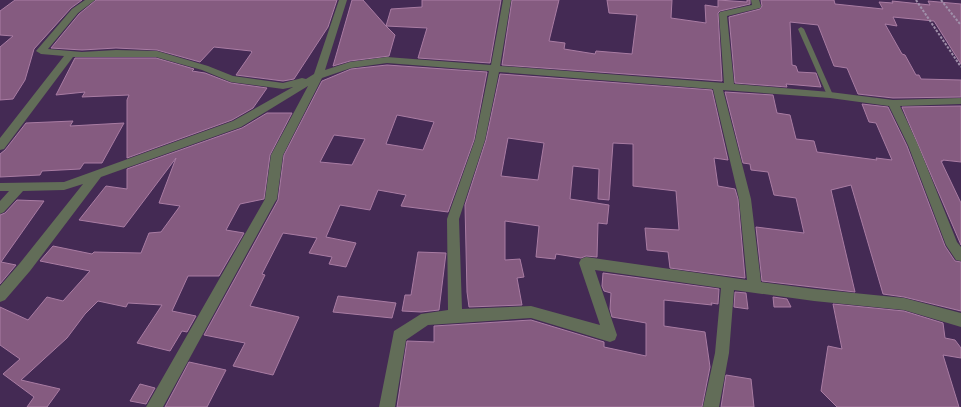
<svg xmlns="http://www.w3.org/2000/svg" width="961" height="407" viewBox="0 0 961 407" font-family="Montserrat,sans-serif">
  <style>
    .building { fill: #855b80; stroke: #a97ca3; fill-rule: evenodd }
    .lines { fill: none; stroke-linecap: round; stroke-linejoin: round }
    .path { stroke: #a090aa; stroke-width: 2; stroke-dasharray: 2.5 1.5; stroke-linecap: butt }
    .lane { fill: #626d58; fill-rule: evenodd }
    .street { fill: #626d58; fill-rule: evenodd }
  </style>
  <rect width="100%" height="100%" fill="#442a54"/>
  <path class="building" d="M 15,0 L 82,0 L 71,8 L 34,49 L 25,80 L 13,99 L 0,100 L 0,47 L 13,36 L 0,35 L 0,11 Z
    M 96,0 L 337,0 L 328,27 L 294,79 L 283,81 L 236,75 L 252,52 L 251,51 L 214,47 L 200,62 L 157,50 L 116,48 L 82,50 L 51,48 L 79,14 Z
    M 352,0 L 363,0 L 386,26 L 391,9 L 422,7 L 422,0 L 501,0 L 490,63 L 418,58 L 427,28 L 386,26 L 395,35 L 389,56 L 350,61 L 333,66 Z
    M 512,0 L 559,0 L 549,41 L 565,43 L 564,49 L 595,54 L 596,51 L 632,54 L 637,15 L 609,13 L 607,0 L 672,0 L 671,18 L 706,23 L 705,5 L 718,7 L 718,0 L 747,2 L 747,0 L 750,0 L 750,4 L 720,11 L 718,13 L 722,81 L 502,65 Z
    M 761,0 L 834,0 L 835,4 L 883,9 L 879,2 L 893,3 L 892,1 L 930,5 L 928,1 L 961,4 L 961,64 L 934,21 L 893,17 L 897,26 L 885,24 L 902,54 L 905,55 L 916,75 L 919,75 L 921,79 L 961,80 L 961,97 L 893,98 L 858,94 L 847,68 L 834,66 L 818,25 L 790,22 L 792,65 L 796,66 L 798,72 L 816,73 L 821,87 L 786,84 L 787,87 L 735,83 L 729,17 L 760,9 L 762,6 Z
    M 75,58 L 156,58 L 194,69 L 192,71 L 205,73 L 231,83 L 267,88 L 253,108 L 232,120 L 127,158 L 127,100 L 129,95 L 82,97 L 85,92 L 56,95 Z
    M 387,65 L 487,72 L 474,140 L 448,212 L 401,206 L 406,195 L 378,190 L 370,210 L 340,205 L 326,237 L 356,243 L 346,267 L 329,264 L 332,257 L 309,253 L 317,238 L 283,233 L 262,274 L 265,275 L 250,306 L 299,317 L 273,375 L 233,366 L 245,343 L 204,335 L 278,200 L 284,155 L 322,81 L 351,69 ZM 397,115 L 434,122 L 423,150 L 386,144 ZM 334,135 L 365,139 L 352,165 L 320,162 Z
    M 500,74 L 712,90 L 728,160 L 714,158 L 718,186 L 735,189 L 738,199 L 745,278 L 670,268 L 668,252 L 647,250 L 645,228 L 679,230 L 676,191 L 633,186 L 633,144 L 613,143 L 609,200 L 598,199 L 599,169 L 573,166 L 570,199 L 609,205 L 607,224 L 598,223 L 597,257 L 586,256 L 581,258 L 556,254 L 555,259 L 536,257 L 539,226 L 505,221 L 505,260 L 520,259 L 524,277 L 517,278 L 522,305 L 469,307 L 467,292 L 465,205 L 486,140 ZM 508,138 L 544,143 L 538,180 L 501,176 Z
    M 725,92 L 773,95 L 777,113 L 790,115 L 796,139 L 814,141 L 817,152 L 877,160 L 876,158 L 892,160 L 876,123 L 869,122 L 862,104 L 888,107 L 907,146 L 945,246 L 955,261 L 961,262 L 961,311 L 904,297 L 883,294 L 851,185 L 831,190 L 855,292 L 762,281 L 756,227 L 804,233 L 796,198 L 774,195 L 768,172 L 751,170 L 750,164 L 743,163 Z
    M 961,106 L 961,162 L 943,160 L 943,161 L 941,161 L 961,203 L 961,245 L 902,107 Z
    M 267,113 L 292,113 L 270,155 L 264,199 L 240,204 L 226,230 L 244,233 L 219,276 L 188,276 L 172,311 L 196,316 L 187,332 L 182,331 L 170,351 L 137,343 L 162,305 L 128,303 L 126,307 L 98,301 L 85,314 L 67,338 L 21,380 L 60,389 L 47,407 L 27,407 L 34,397 L 3,374 L 20,359 L 0,345 L 0,307 L 28,320 L 47,297 L 63,301 L 90,271 L 40,261 L 53,246 L 92,254 L 94,252 L 141,253 L 149,233 L 161,232 L 180,206 L 159,203 L 176,158 L 124,227 L 79,220 L 106,186 L 127,189 L 127,169 L 242,128 Z
    M 73,121 L 70,126 L 124,123 L 102,163 L 84,163 L 80,169 L 42,171 L 40,175 L 0,177 L 0,154 L 5,150 L 26,123 Z
    M 17,200 L 44,201 L 1,262 L 16,265 L 0,284 L 0,215 L 5,213 Z
    M 418,252 L 446,253 L 439,310 L 421,312 L 402,311 L 405,295 L 411,295 Z
    M 603,273 L 719,289 L 718,304 L 711,303 L 712,305 L 664,300 L 664,326 L 705,332 L 710,367 L 702,407 L 397,407 L 407,341 L 434,342 L 434,326 L 531,320 L 604,342 L 604,347 L 646,356 L 646,323 L 612,317 L 610,309 L 611,293 L 604,291 L 602,286 Z
    M 735,292 L 746,293 L 748,309 L 734,307 Z
    M 338,296 L 396,303 L 392,318 L 333,312 Z
    M 773,297 L 787,299 L 791,307 L 774,307 Z
    M 833,304 L 904,311 L 943,323 L 945,338 L 955,340 L 961,348 L 961,358 L 943,355 L 959,407 L 837,407 L 821,391 L 828,346 L 842,349 Z
    M 189,362 L 226,370 L 207,407 L 165,407 Z
    M 726,375 L 751,379 L 754,407 L 721,407 Z
    M 140,384 L 155,388 L 146,404 L 130,401 Z"/>
  <g class="lines">
    <path class="path" d="M 916,0 L 961,67
      M 941,0 L 960,24"/>
    <path class="lane" d="M 801,27 L 804,29 L 833,95 L 832,96 L 830,97 L 827,95 L 798,29 Z"/>
    <path class="street" d="M 85,0 L 95,0 L 78,13 L 48,49 L 82,52 L 116,50 L 157,51 L 208,66 L 233,76 L 283,83 L 302,78 L 306,79 L 314,74 L 339,0 L 347,0 L 325,70 L 350,62 L 387,57 L 491,65 L 503,0 L 511,0 L 500,66 L 724,83 L 719,14 L 720,12 L 752,5 L 751,0 L 759,0 L 761,6 L 760,8 L 727,16 L 734,84 L 830,92 L 893,100 L 961,98 L 961,104 L 900,106 L 918,145 L 957,242 L 961,247 L 961,261 L 956,260 L 946,245 L 908,145 L 889,106 L 830,98 L 723,90 L 751,199 L 761,282 L 814,289 L 904,298 L 961,313 L 961,327 L 904,310 L 814,301 L 734,290 L 729,353 L 719,407 L 703,407 L 715,353 L 721,288 L 595,270 L 617,335 L 615,340 L 610,342 L 531,318 L 428,325 L 406,340 L 395,407 L 379,407 L 394,331 L 421,314 L 448,310 L 447,219 L 475,140 L 489,71 L 387,63 L 351,68 L 322,78 L 283,155 L 277,199 L 275,202 L 163,407 L 146,407 L 265,199 L 271,155 L 308,86 L 241,127 L 101,177 L 30,271 L 5,300 L 0,302 L 0,286 L 20,263 L 83,184 L 64,190 L 23,191 L 4,212 L 0,214 L 0,201 L 9,191 L 0,191 L 0,183 L 64,182 L 233,121 L 293,87 L 283,89 L 231,82 L 202,70 L 156,57 L 73,57 L 4,149 L 0,150 L 0,138 L 64,56 L 41,54 L 36,51 L 72,9 ZM 499,72 L 713,89 L 739,199 L 747,280 L 586,257 L 581,259 L 579,263 L 600,325 L 531,306 L 462,309 L 459,219 L 485,140 Z"/>
  </g>
</svg>
